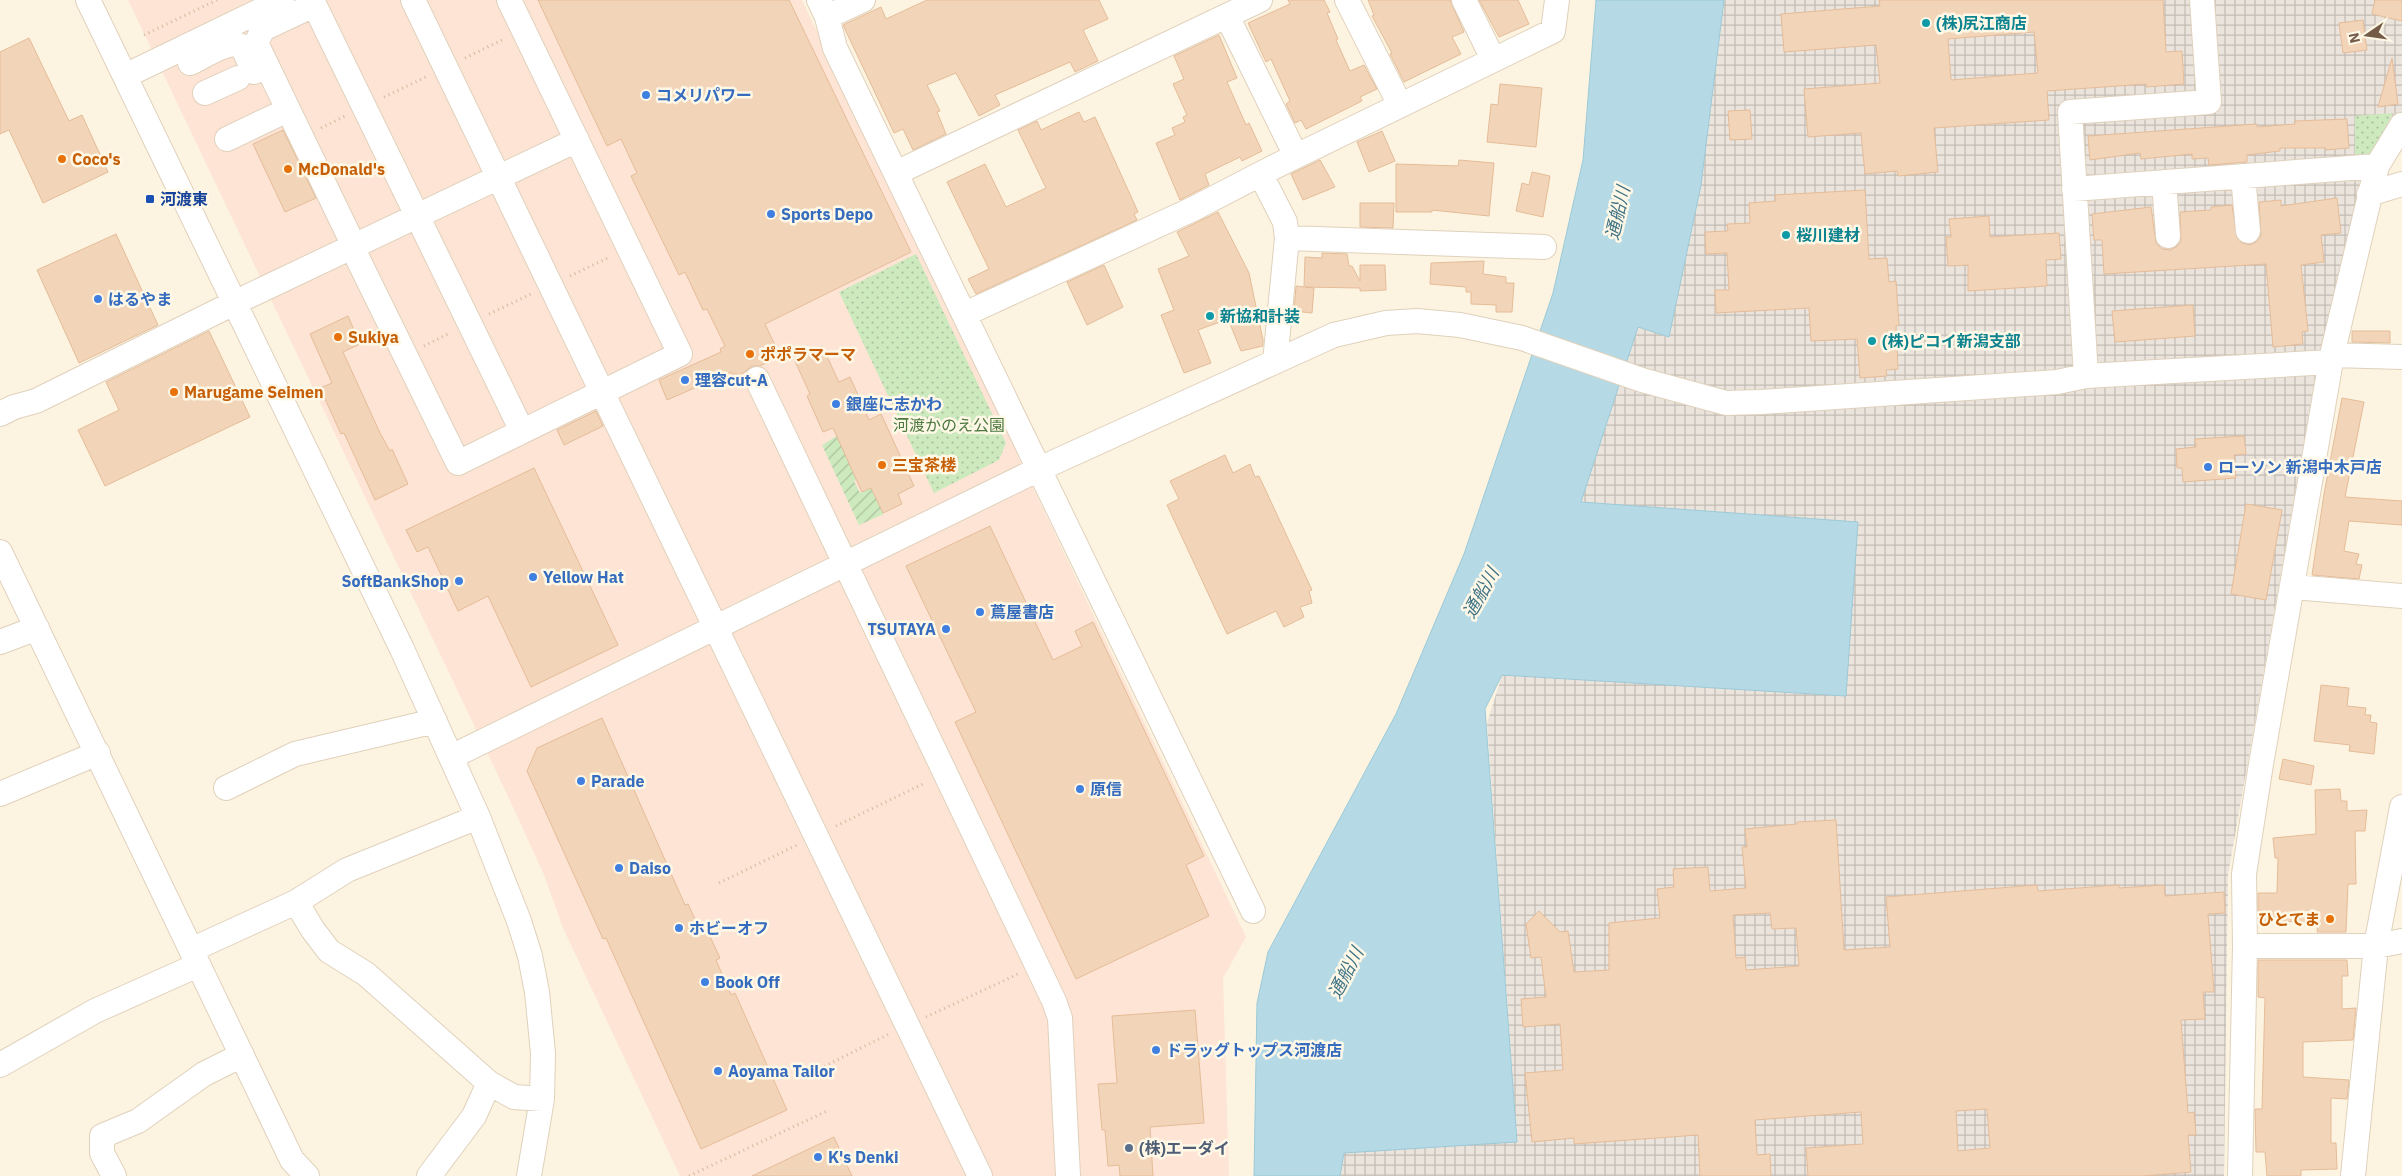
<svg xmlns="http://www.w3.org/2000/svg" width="2402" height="1176" viewBox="0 0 2402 1176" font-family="'IBM Plex Sans','Noto Sans JP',sans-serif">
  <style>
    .commercial { fill: #fde4d4 }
    .industrial { fill: url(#industrial-grid) }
    .park { fill: url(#park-dots) }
    .garden { fill: url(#garden-furrows) }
    .water { fill: #b5dae6; stroke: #9bc9d7 }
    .building { fill: #f2d4b8; stroke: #e5bc98; fill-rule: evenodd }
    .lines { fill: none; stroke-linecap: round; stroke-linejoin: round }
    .minor-casing { stroke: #e0d1bc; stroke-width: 26 }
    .path { stroke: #d6b89b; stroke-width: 3; stroke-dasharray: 1 4; stroke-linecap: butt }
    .minor { stroke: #fff; stroke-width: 24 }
    .culture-dot { fill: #0f9aa8; stroke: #fff8e7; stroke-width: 2 }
    .shop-dot { fill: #3f7fe0; stroke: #fff8e7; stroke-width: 2 }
    .food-dot { fill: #e8710a; stroke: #fff8e7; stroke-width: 2 }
    .transit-dot { fill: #1a4fb4; stroke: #fff8e7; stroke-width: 2 }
    .service-dot { fill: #5c6f8a; stroke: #fff8e7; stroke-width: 2 }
    .labels { text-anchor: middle; stroke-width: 5; stroke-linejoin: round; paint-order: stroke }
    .culture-label { font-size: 16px; font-weight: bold; fill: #0d838f; stroke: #fff8e7; text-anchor: start }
    .shop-label { font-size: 16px; font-weight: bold; fill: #366cbe; stroke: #fff8e7; text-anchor: start }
    .food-label { font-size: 16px; font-weight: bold; fill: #c56008; stroke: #fff8e7; text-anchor: start }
    .transit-label { font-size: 16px; font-weight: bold; fill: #164399; stroke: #fff8e7; text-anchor: start }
    .park-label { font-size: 16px; fill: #4c7940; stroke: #fff8e7 }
    .service-label { font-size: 16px; font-weight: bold; fill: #4e5e75; stroke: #fff8e7; text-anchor: start }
    .water-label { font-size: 18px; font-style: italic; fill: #417587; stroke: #fff8e7 }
  </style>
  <defs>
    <pattern id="industrial-grid" width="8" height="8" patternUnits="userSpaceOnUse" patternTransform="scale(1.25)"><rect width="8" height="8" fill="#ebe4dc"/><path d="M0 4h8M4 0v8" fill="none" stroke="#c3bcb4"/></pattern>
    <pattern id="park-dots" width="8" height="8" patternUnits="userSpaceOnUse" patternTransform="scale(1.25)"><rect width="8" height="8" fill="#cdeabf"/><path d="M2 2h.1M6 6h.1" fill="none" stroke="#abc19d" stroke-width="1.8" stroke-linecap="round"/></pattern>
    <pattern id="garden-furrows" width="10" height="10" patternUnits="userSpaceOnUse" patternTransform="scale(1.25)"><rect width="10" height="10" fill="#cdeabf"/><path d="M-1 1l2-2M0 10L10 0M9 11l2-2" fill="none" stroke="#abc19d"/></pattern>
  </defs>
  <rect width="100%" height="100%" fill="#fcf4e0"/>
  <path class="commercial" d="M 128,0 L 802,0 L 1246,937 L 1223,978 L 1229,1176 L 680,1176 L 563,928 L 544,875 L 514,809 Z"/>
  <path class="industrial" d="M 1724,0 L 2402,0 L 2402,112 L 2370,167 L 2297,482 L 2228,875 L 2224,1176 L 1340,1176 L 1344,1153 L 1517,1141 L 1487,723 L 1502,675 L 1845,696 L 1858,522 L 1581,502 L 1638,327 L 1668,337 Z"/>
  <path class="park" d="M 2393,113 L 2370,158 L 2355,158 L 2355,116 Z
    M 916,254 L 1006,443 L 999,460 L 934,493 L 839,292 Z"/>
  <path class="garden" d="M 845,431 L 866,476 L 854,481 L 860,493 L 871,487 L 884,514 L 859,525 L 822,445 Z"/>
  <path class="water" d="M 1596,0 L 1724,0 L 1701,185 L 1669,337 L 1638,327 L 1581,502 L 1858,522 L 1846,696 L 1502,675 L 1485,709 L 1517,1142 L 1344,1153 L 1340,1176 L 1254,1176 L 1257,1003 L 1268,952 L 1396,714 L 1464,554 L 1553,293 L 1583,160 Z"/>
  <path class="building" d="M 538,0 L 789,0 L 911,252 L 765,324 L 780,356 L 760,366 L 752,366 L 738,377 L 736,373 L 732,375 L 731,372 L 667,400 L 659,380 L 721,352 L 720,349 L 725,346 L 707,309 L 703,310 L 685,272 L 679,275 L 631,176 L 637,173 L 621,139 L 607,146 Z
    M 927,0 L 1099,0 L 1108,19 L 1083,30 L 1098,61 L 1075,72 L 1070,62 L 995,95 L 1000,105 L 979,116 L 956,73 L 927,85 L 940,111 L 937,112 L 946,134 L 913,150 L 903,129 L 894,133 L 843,25 L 881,7 L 886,19 Z
    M 1288,0 L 1324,0 L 1330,12 L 1327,13 L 1338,39 L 1336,40 L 1350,71 L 1364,65 L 1377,89 L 1360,97 L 1362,101 L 1306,129 L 1301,120 L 1295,123 L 1286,104 L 1290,101 L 1271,59 L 1266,62 L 1248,23 L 1290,4 Z
    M 1368,0 L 1450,0 L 1464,32 L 1452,37 L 1461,54 L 1404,82 L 1390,54 L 1392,53 L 1372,16 L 1374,15 Z
    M 1479,0 L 1518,0 L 1529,24 L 1499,37 Z
    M 1879,0 L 2163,0 L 2166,52 L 2182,51 L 2184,84 L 2146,87 L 2146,84 L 2047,91 L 2049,120 L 1934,128 L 1938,172 L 1898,176 L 1897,171 L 1865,174 L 1861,133 L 1808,137 L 1804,89 L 1880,83 L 1876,45 L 1784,52 L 1781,14 L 1880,6 ZM 2034,32 L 2038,73 L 1951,80 L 1948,39 Z
    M 2375,0 L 2402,0 L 2402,21 L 2372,14 Z
    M 2363,20 L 2367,50 L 2343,53 L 2339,23 Z
    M 1219,35 L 1237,78 L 1227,82 L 1246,125 L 1249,123 L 1262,151 L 1242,161 L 1240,157 L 1205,174 L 1209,185 L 1180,200 L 1156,143 L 1175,135 L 1172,128 L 1185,122 L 1183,117 L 1187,115 L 1173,84 L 1184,79 L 1174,56 Z
    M 29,38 L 69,121 L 82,115 L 108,172 L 43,203 L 9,130 L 0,134 L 0,52 Z
    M 2392,58 L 2398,104 L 2378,107 Z
    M 1500,84 L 1542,88 L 1536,147 L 1487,142 L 1491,104 L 1498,105 Z
    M 1750,110 L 1752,139 L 1730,140 L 1728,111 Z
    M 1079,112 L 1084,122 L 1095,117 L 1138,212 L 1134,214 L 1137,220 L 976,294 L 968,279 L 989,269 L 947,182 L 985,164 L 1006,207 L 1046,188 L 1018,130 L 1037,121 L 1041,130 Z
    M 2347,119 L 2349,148 L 2326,150 L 2326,148 L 2280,148 L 2280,151 L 2247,155 L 2247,162 L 2209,165 L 2208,158 L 2192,159 L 2192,154 L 2141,159 L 2140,153 L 2090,160 L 2088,136 L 2257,124 L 2257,127 L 2295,124 L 2295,121 Z
    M 283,130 L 316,198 L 285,212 L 253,144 Z
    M 1382,131 L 1395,161 L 1369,172 L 1357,142 Z
    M 1320,160 L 1335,187 L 1303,200 L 1291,174 Z
    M 1459,160 L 1494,163 L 1489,216 L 1432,210 L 1432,212 L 1396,212 L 1396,164 L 1458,166 Z
    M 1532,172 L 1550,176 L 1543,217 L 1516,211 L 1522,183 L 1529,185 Z
    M 1865,190 L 1869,259 L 1887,258 L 1889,282 L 1896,281 L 1899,325 L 1896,326 L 1898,369 L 1886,370 L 1887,376 L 1860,378 L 1857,339 L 1811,341 L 1809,308 L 1716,313 L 1715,290 L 1729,290 L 1727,253 L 1706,254 L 1705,232 L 1728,231 L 1727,224 L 1750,223 L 1749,203 L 1776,201 L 1775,195 Z
    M 2337,198 L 2341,233 L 2321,235 L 2324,262 L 2301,265 L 2308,331 L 2302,332 L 2303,344 L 2273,347 L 2266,264 L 2104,274 L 2102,240 L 2094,240 L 2092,214 L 2151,207 L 2156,243 L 2162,249 L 2170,250 L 2176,247 L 2181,242 L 2180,212 L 2211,210 L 2211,207 L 2232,205 L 2237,238 L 2242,243 L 2250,245 L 2256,242 L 2261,236 L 2259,202 L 2281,200 L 2281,206 Z
    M 1360,203 L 1394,203 L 1393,228 L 1360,227 Z
    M 1218,212 L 1249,273 L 1263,340 L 1263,346 L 1241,351 L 1228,319 L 1198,330 L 1211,363 L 1184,373 L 1161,315 L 1174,310 L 1158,269 L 1189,256 L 1177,232 Z
    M 1989,216 L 1990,237 L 2059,233 L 2061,259 L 2046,260 L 2047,286 L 1968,291 L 1968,265 L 1948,266 L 1946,237 L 1951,237 L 1949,219 Z
    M 116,234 L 158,325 L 79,363 L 37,270 Z
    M 1322,253 L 1347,254 L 1349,266 L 1352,266 L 1360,281 L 1360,265 L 1385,265 L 1386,290 L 1360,291 L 1360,288 L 1305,287 L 1314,288 L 1312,313 L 1294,311 L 1296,286 L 1304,287 L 1305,257 L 1322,258 Z
    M 1484,261 L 1483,274 L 1506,277 L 1506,283 L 1514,283 L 1512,312 L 1496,312 L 1496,305 L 1471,304 L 1471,292 L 1466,292 L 1466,287 L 1430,284 L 1431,263 Z
    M 1104,265 L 1123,307 L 1087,325 L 1067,282 Z
    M 2193,305 L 2195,336 L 2115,342 L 2112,311 Z
    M 348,316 L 360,344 L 343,352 L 380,433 L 390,451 L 392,449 L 408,484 L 375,500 L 344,433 L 341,434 L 320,388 L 332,383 L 310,334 Z
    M 209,331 L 250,417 L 105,486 L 78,430 L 119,410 L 106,382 Z
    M 2352,331 L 2390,331 L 2390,343 L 2352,342 Z
    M 822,346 L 839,382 L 850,377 L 869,420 L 881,414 L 914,486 L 898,494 L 902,504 L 883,513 L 871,488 L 862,492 L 833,428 L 823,432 L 807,396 L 810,394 L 794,359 Z
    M 2342,398 L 2364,402 L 2345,497 L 2402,501 L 2402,525 L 2349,521 L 2344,551 L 2359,554 L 2356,564 L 2362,565 L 2359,579 L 2312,575 L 2324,494 Z
    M 596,411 L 603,426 L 564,445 L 557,430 Z
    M 2244,436 L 2246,454 L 2234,455 L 2236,478 L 2183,482 L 2182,468 L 2177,468 L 2176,449 L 2196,447 L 2195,439 Z
    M 1225,455 L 1233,473 L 1250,464 L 1255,477 L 1259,476 L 1312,590 L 1309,591 L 1312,603 L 1300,607 L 1304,617 L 1284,627 L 1276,611 L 1227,634 L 1167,505 L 1179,499 L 1170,481 Z
    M 534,468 L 618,645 L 531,687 L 488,596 L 458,611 L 428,547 L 417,552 L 406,530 Z
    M 2246,504 L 2282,510 L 2266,600 L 2231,594 Z
    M 990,526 L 1053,660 L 1082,646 L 1075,631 L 1093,622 L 1204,856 L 1186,865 L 1209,916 L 1076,979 L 955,722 L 976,712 L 906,566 Z
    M 2321,685 L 2349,688 L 2347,706 L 2366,708 L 2365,715 L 2371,715 L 2370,722 L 2377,723 L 2374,754 L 2349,751 L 2350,745 L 2314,741 Z
    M 602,718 L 685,905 L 688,904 L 701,932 L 707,930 L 720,958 L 716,960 L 731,995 L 735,993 L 787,1110 L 701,1149 L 606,938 L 603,939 L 527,771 L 537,748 Z
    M 2283,759 L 2314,766 L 2311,785 L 2279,779 Z
    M 2340,789 L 2341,801 L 2347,801 L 2347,811 L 2367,810 L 2365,831 L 2355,831 L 2356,884 L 2348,884 L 2346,932 L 2317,932 L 2318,922 L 2258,921 L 2258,893 L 2277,893 L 2278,858 L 2275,858 L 2273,838 L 2316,834 L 2315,790 Z
    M 1836,820 L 1844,950 L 1890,947 L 1886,897 L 2037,885 L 2038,891 L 2119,885 L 2119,888 L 2164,885 L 2165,896 L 2224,892 L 2225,913 L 2208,914 L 2214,992 L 2203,992 L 2205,1019 L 2181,1020 L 2188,1113 L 2194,1112 L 2196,1135 L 2188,1135 L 2191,1172 L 2143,1176 L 1808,1176 L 1806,1148 L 1863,1144 L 1861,1112 L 1755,1120 L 1757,1155 L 1770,1154 L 1771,1176 L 1700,1176 L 1698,1135 L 1574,1144 L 1574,1138 L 1532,1142 L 1525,1073 L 1563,1070 L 1560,1024 L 1523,1027 L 1521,999 L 1546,997 L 1541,957 L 1531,958 L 1526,924 L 1539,911 L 1560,932 L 1568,931 L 1574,972 L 1609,970 L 1609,923 L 1660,918 L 1657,889 L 1674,887 L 1673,869 L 1708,867 L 1710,891 L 1746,888 L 1742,847 L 1747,847 L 1745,829 L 1797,824 L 1797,822 ZM 1770,913 L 1772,929 L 1796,928 L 1799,966 L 1746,970 L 1745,957 L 1736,958 L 1733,915 ZM 1987,1109 L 1990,1148 L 1958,1151 L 1956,1111 Z
    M 2258,960 L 2347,960 L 2348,976 L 2342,976 L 2342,1009 L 2356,1008 L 2353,1040 L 2303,1042 L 2303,1077 L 2349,1080 L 2347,1099 L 2331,1098 L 2331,1143 L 2336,1143 L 2337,1169 L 2301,1170 L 2301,1176 L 2267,1176 L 2265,1152 L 2256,1152 L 2255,1109 L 2262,1109 L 2265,998 L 2258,997 Z
    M 1195,1010 L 1204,1123 L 1150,1127 L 1153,1176 L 1120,1176 L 1119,1165 L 1108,1166 L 1105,1130 L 1102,1130 L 1098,1084 L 1117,1083 L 1112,1016 Z
    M 834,1137 L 852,1176 L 752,1176 Z"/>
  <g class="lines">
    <g class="minor-casing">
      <path id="minor" d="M 88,0 L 402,649 L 478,817 L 519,921 L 530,956 L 537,992 L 543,1053 L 542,1099 L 529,1176
        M 312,0 L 522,431
        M 413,0 L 980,1176
        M 819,0 L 827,17 L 835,48 L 1253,911
        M 1347,0 L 1400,105
        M 1464,0 L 1493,59
        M 314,5 L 263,29 L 256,43 L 354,246
        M 1227,16 L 1296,156
        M 827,17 L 863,0
        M 190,63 C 204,57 228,39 242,46 L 254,72
        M 125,76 L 282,0
        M 205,93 L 238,78
        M 227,139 L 275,116
        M 896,173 L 1260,0
        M 1261,175 L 1285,222 L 1287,238 L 1275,362
        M 2243,176 L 2248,231
        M 2164,182 L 2168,236
        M 2074,189 L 2377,166
        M 2369,194 L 2402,184
        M 1287,238 L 1544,247
        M 352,247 L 458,463 L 680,354 L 509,0
        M 965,314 L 1193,209 L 1274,167 L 1553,31 L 1557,0
        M 2332,355 L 2402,357
        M 2086,376 L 2070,112 L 2209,102 L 2202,0
        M 757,379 L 1054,1001 L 1060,1018 L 1068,1176
        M 0,414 L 14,407 L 36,401 L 234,303 L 577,140
        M 0,552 L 292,1160 L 307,1176
        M 2293,587 L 2402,596
        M 0,642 L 37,628
        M 451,757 L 1037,470 L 1334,335 L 1386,323 L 1417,321 L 1460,325 L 1522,338 L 1642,380 L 1726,403 L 1761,402 L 2057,382 L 2086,376 L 2331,362
        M 226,788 L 295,754 L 435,721
        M 0,794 L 98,753
        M 296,902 L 313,930 L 329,951 L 366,974 L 489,1083 L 514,1097 L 542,1099
        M 2245,946 L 2376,946 L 2402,941
        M 191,950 L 296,902 L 347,870 L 478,817
        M 0,1065 L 95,1011 L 198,965
        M 114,1176 L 102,1153 L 102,1136 L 138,1121 L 204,1074 L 242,1055
        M 429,1176 L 474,1116 L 489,1083
        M 2240,1176 L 2245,946 L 2244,874 L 2261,764 L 2332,355 L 2377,166 L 2402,125
        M 2353,1176 L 2376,946 L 2402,807"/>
    </g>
    <path class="path" d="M 144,35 L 217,0
      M 465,58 L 504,39
      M 384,97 L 426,77
      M 321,128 L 345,116
      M 570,276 L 610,257
      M 489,314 L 531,294
      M 424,346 L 450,333
      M 836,826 L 925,783
      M 719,883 L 797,845
      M 926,1017 L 1018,974
      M 811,1073 L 889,1034
      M 689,1176 L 829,1110"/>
    <use href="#minor" class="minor"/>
  </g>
  <g class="culture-dot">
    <circle cx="1926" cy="23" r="5"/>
    <circle cx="1786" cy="235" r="5"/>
    <circle cx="1210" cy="316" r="5"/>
    <circle cx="1872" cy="341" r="5"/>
  </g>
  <g class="shop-dot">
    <circle cx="646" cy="95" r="5"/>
    <circle cx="771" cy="214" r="5"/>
    <circle cx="98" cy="299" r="5"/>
    <circle cx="685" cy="380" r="5"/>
    <circle cx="836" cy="404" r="5"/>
    <circle cx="2208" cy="467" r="5"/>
    <circle cx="533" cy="577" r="5"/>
    <circle cx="459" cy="581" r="5"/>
    <circle cx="980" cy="612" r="5"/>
    <circle cx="946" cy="629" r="5"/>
    <circle cx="581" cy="781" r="5"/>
    <circle cx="1080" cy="789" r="5"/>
    <circle cx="619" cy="868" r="5"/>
    <circle cx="679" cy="928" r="5"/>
    <circle cx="705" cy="982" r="5"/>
    <circle cx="1156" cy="1050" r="5"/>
    <circle cx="718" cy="1071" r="5"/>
    <circle cx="818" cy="1157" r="5"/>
  </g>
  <g class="food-dot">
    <circle cx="62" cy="159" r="5"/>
    <circle cx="288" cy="169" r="5"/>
    <circle cx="338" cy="337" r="5"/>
    <circle cx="750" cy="354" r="5"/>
    <circle cx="174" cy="392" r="5"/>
    <circle cx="882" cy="465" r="5"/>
    <circle cx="2330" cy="919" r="5"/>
  </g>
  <rect class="transit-dot" x="145" y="194" width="10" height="10" rx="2.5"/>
  <circle class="service-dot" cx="1129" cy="1148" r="5"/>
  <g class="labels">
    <g class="culture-label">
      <text x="1936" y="29">(株)尻江商店</text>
      <text x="1796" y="241">桜川建材</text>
      <text x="1220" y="322">新協和計装</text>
      <text x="1882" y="347">(株)ピコイ新潟支部</text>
    </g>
    <g class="shop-label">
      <text x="656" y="101">コメリパワー</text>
      <text x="781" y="220">Sports Depo</text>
      <text x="108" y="305">はるやま</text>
      <text x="695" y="386">理容cut-A</text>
      <text x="846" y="410">銀座に志かわ</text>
      <text x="2218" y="473">ローソン 新潟中木戸店</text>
      <text x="543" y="583">Yellow Hat</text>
      <text x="449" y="587" text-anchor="end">SoftBankShop</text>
      <text x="990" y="618">蔦屋書店</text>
      <text x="936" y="635" text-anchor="end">TSUTAYA</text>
      <text x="591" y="787">Parade</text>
      <text x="1090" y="795">原信</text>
      <text x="629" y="874">Daiso</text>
      <text x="689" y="934">ホビーオフ</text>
      <text x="715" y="988">Book Off</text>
      <text x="1166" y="1056">ドラッグトップス河渡店</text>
      <text x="728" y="1077">Aoyama Tailor</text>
      <text x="828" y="1163">K's Denki</text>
    </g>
    <g class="food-label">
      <text x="72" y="165">Coco's</text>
      <text x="298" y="175">McDonald's</text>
      <text x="348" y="343">Sukiya</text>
      <text x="760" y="360">ポポラマーマ</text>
      <text x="184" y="398">Marugame Seimen</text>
      <text x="892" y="471">三宝茶楼</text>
      <text x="2320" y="925" text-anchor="end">ひとてま</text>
    </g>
    <g class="transit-label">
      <text x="160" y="205">河渡東</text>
    </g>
    <g class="park-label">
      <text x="949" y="431">河渡かのえ公園</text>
    </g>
    <g class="service-label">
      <text x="1139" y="1154">(株)エーダイ</text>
    </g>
    <g class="water-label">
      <text transform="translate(1618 213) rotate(-77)" y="6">通船川</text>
      <text transform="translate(1481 593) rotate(-61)" y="6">通船川</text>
      <text transform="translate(1346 973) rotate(-63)" y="6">通船川</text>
    </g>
  </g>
  <g transform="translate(2367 35) rotate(257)" stroke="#fff8e7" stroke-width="4" paint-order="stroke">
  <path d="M0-4L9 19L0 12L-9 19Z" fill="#735b48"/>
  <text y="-8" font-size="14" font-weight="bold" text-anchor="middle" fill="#735b48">N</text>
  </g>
</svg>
